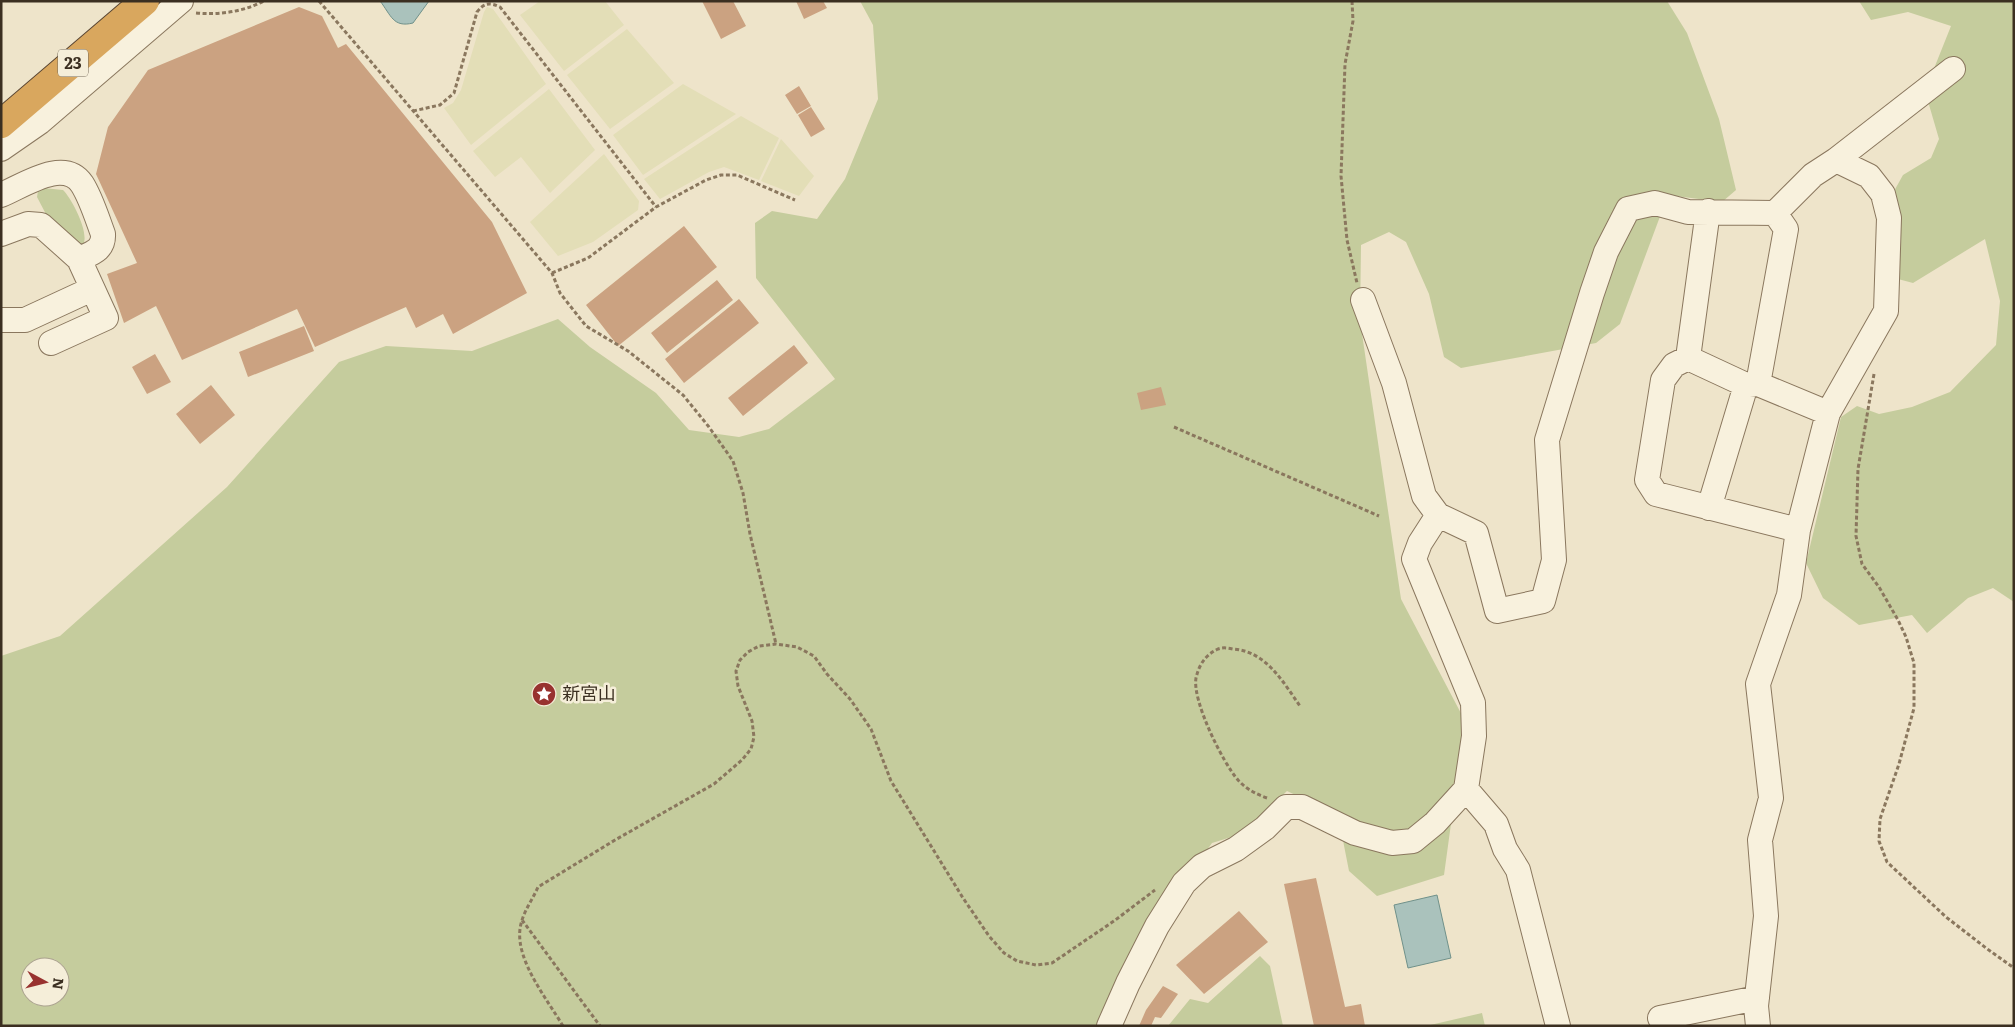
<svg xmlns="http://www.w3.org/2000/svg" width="2015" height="1027" viewBox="0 0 2015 1027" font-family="Literata,'Noto Sans JP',serif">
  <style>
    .farmland { fill: #e3deb7 }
    .green { fill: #c5cc9d; fill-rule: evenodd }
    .water { fill: #aac2bc; stroke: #70918a }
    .building { fill: #cba281 }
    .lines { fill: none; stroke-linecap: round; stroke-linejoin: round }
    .minor-casing { stroke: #8a775e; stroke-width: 26 }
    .highway-casing { stroke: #594532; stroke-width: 30 }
    .path { stroke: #8a775e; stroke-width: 3; stroke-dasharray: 4 2.5; stroke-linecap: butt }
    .minor { stroke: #f8f1dd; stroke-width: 24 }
    .highway { stroke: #d9a75e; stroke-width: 28 }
    .labels { text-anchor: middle; stroke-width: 5; stroke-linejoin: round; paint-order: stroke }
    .shield { fill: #f5eed9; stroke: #736858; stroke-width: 1 }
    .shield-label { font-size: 16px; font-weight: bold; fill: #3b2f21 }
    .poi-label { font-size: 18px; fill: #3b2f21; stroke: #f5eed9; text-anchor: start }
  </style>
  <rect width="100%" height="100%" fill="#eee4ca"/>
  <path class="farmland" d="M 540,1 L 605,1 L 624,25 L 564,71 L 520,15 Z
    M 487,7 L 493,9 L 546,84 L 471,145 L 444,108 L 453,103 L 461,90 L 484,12 Z
    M 627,29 L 674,83 L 610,129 L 567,75 Z
    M 683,84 L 736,114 L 643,175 L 613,135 Z
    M 549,89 L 595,150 L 550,193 L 521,157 L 495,177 L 473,151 Z
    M 741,116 L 779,138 L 759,180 L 724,167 L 709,172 L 660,199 L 644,179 Z
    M 781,139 L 814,176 L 799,196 L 761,181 Z
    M 604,154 L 639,201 L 638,210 L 593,242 L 558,256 L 530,222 Z"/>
  <path class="green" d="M 860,1 L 1667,1 L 1687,33 L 1719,119 L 1736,190 L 1722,202 L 1668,195 L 1620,324 L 1596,343 L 1461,368 L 1444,357 L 1429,294 L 1406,242 L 1389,232 L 1361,245 L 1360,320 L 1401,599 L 1465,721 L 1444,875 L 1377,896 L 1349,871 L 1338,815 L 1287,791 L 1257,820 L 1238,835 L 1212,843 L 1131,955 L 1099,1026 L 1,1026 L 1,656 L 60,636 L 227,487 L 339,362 L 386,346 L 472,351 L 558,319 L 590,347 L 656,393 L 689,430 L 739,437 L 769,429 L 835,379 L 756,278 L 755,223 L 772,211 L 817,219 L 845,179 L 878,99 L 873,25 ZM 30,967 L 60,967 L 60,997 L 30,997 Z
    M 1859,1 L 2014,1 L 2014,602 L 1993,588 L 1968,598 L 1927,633 L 1912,615 L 1859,625 L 1823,598 L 1806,563 L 1841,417 L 1857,406 L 1879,414 L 1912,407 L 1950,392 L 1996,345 L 2000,301 L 1985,239 L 1913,283 L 1898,279 L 1893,193 L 1903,175 L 1931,158 L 1939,139 L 1925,91 L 1951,26 L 1908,12 L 1871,20 Z
    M 43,188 L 63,190 C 72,199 90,233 83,245 L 77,244 L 49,220 L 37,197 L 38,191 Z
    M 1260,956 L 1270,966 L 1283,1026 L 1168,1026 L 1190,999 L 1208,1003 Z
    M 1482,1013 L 1485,1026 L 1426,1026 Z"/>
  <path class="water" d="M 380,1 L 429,1 L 413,23 C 393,28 391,15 380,1 Z
    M 1437,895 L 1451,958 L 1408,968 L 1394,905 Z"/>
  <path class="building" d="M 702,1 L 733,1 L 746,26 L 721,39 Z
    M 796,1 L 823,1 L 827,8 L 804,19 Z
    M 299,7 L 322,16 L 338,48 L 346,44 L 492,222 L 527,293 L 453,334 L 443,314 L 416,328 L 406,307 L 315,347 L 297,309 L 182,360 L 156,306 L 124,323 L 107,274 L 137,263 L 96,174 L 108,127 L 148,70 Z
    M 799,86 L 811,106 L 797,114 L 785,95 Z
    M 811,107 L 825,129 L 811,137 L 798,115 Z
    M 684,226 L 717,267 L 618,346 L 586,305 Z
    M 717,280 L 733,300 L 667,353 L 651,333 Z
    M 739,299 L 759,323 L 684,383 L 665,359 Z
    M 304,326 L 314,351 L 248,377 L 239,352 Z
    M 794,345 L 808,363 L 743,416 L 728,398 Z
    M 155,354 L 171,382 L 147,394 L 132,367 Z
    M 211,385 L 235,415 L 200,444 L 176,414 Z
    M 1161,387 L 1166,405 L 1141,410 L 1137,393 Z
    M 1316,878 L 1345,1007 L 1361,1004 L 1365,1026 L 1314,1026 L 1284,884 Z
    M 1239,911 L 1268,942 L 1204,994 L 1176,965 Z
    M 1163,986 L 1178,994 L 1161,1018 L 1155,1017 L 1151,1026 L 1139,1026 L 1146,1010 Z"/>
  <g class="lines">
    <g class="minor-casing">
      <path id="minor" d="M 1,149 L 40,122 L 181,1
        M 1836,160 L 1953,69
        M 1,195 C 23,186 64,157 82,184 C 91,198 97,218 103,234 C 104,250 92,253 79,259 L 41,225 L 28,224 L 1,234
        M 1708,211 L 1688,358 L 1674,365 L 1663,380 L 1647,480 L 1656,494 L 1798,530
        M 1363,300 L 1394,383 L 1424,496 L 1438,515 L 1476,533 L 1497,611 L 1543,601 L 1554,560 L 1547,440 L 1592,293 L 1606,252 L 1628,209 L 1655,203 L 1688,212 L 1775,213 L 1813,175 L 1836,160 L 1869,176 L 1883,194 L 1889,218 L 1886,311 L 1828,413 L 1798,530 L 1789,595 L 1758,684 L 1771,798 L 1760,840 L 1766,916 L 1756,1006 L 1758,1026
        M 1,320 L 25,320 L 92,289
        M 51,343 L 106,318 L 79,259
        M 1688,358 L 1746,385 L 1758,384 L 1828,413
        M 1758,384 L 1786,229 L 1775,213
        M 1709,508 L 1746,385
        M 1466,789 L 1496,824 L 1505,849 L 1518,870 L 1558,1026
        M 1660,1018 L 1757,998
        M 1109,1026 L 1128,983 L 1157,926 L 1184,883 L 1202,866 L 1236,849 L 1265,828 L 1286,807 L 1302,807 L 1355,833 L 1392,843 L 1413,841 L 1435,823 L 1466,789 L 1474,736 L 1473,703 L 1414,559 L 1420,543 L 1438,515"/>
    </g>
    <g class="highway-casing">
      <path id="highway" d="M 1,124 L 145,1"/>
    </g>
    <path class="path" d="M 319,1 L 552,273 L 560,293 L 586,326 L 628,351 L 683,395 L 709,427 L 733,461 L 743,493 L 750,534 L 776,644
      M 1352,1 L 1353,21 L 1345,64 L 1341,176 L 1347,240 L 1357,283
      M 196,13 C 220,15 242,12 264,1
      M 413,111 L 440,105 L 454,93 L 477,12 C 484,3 489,2 500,7 L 656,207
      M 552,273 L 588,258 L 656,207 L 706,180 L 721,175 L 737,175 L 795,200
      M 1874,374 L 1858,469 L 1856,536 L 1862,564 L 1879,587 L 1898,620 L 1906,637 L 1914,663 L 1914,708 L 1899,764 L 1880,819 L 1879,841 L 1887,862 L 1946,917 L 1986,948 L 2014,968
      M 1174,427 L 1379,516
      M 1267,798 C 1256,794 1246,789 1238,780 C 1223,763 1192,701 1196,678 C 1199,665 1205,655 1218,649 C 1223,647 1228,648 1233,649 C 1266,651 1283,682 1300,706
      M 522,920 L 600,1026
      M 563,1026 C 547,999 516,961 520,929 C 522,913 532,901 538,887 L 615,840 L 714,784 L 742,760 L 751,749 L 754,737 L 752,721 L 738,686 L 736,671 L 740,660 L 748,652 L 759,646 L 776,644 L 797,647 L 814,656 L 827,674 L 850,699 L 871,729 L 891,781 L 963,898 L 989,936 L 1004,953 L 1017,961 L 1036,965 L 1052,963 L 1114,921 L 1155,890"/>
    <use href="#minor" class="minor"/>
    <use href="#highway" class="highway"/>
  </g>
  <defs>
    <g id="sight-disc" transform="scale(1.25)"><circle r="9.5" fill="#98322f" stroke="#f5eed9"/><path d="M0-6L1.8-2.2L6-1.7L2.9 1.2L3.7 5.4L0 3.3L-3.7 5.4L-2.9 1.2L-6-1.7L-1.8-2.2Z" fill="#fff"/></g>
  </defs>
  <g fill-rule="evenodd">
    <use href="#sight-disc" x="544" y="694"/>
  </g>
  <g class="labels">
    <rect class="shield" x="58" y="49.5" width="30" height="27" rx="4"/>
    <g class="shield-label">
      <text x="73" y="69">23</text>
    </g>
    <g class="poi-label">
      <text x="562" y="700">新宮山</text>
    </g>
  </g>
  <rect width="2015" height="1027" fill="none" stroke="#3b2f21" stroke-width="5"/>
  <g transform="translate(45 982) rotate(97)"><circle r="24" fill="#f5eed9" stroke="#aba28f"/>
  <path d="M0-4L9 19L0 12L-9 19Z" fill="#98322f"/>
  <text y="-8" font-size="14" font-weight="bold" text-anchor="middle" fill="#3b2f21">N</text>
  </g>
</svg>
